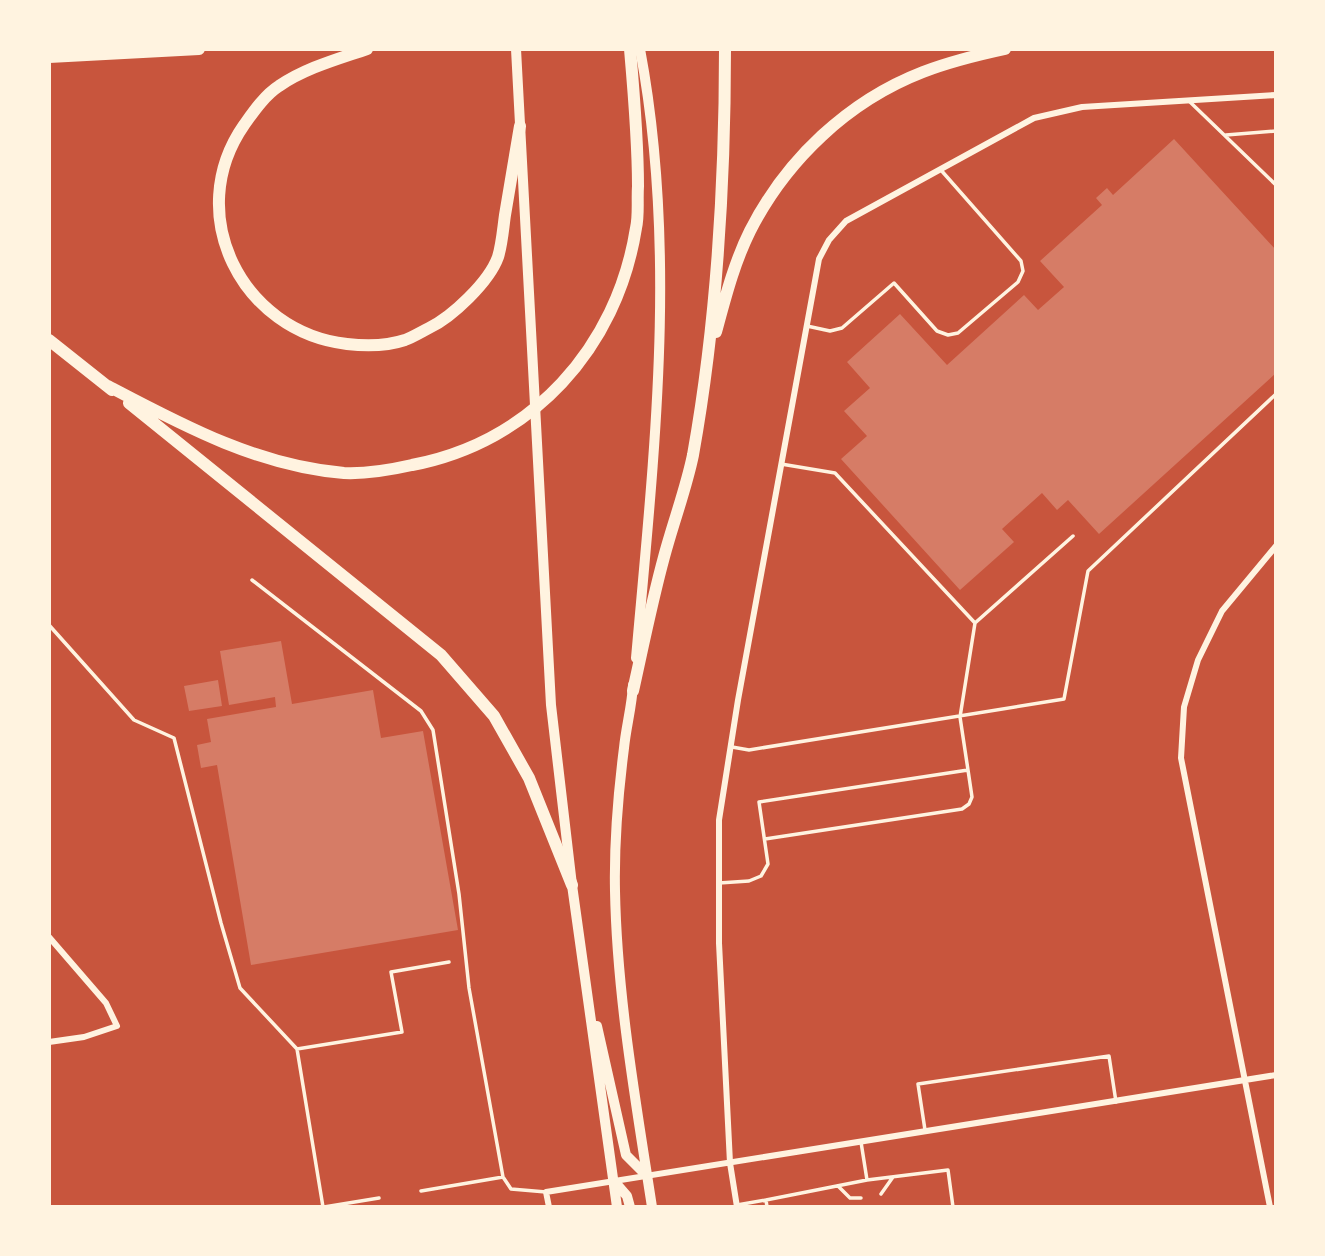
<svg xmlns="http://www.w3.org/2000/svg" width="1325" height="1256" viewBox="0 0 1325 1256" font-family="Inter,sans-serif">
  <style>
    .building { fill: #d67c66 }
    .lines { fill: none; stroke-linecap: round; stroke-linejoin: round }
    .service { stroke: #fff3e0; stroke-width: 3.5 }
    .minor { stroke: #fff3e0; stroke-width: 6 }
    .trunk { stroke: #fff3e0; stroke-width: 10 }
    .motorway { stroke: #fff3e0; stroke-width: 12 }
  </style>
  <rect width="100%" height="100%" fill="#c8553d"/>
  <path class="building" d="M 1174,139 L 1276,250 L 1276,373 L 1099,534 L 1068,500 L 1057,510 L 1042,493 L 1002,529 L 1014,542 L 960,590 L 841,459 L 867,436 L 844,411 L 870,388 L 847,362 L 900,314 L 947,365 L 1024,295 L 1038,310 L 1064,287 L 1040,261 L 1102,205 L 1096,198 L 1107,188 L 1113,195 Z
    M 281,641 L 292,704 L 373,690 L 381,738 L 423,731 L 458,930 L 251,965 L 217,765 L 201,768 L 197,745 L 211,742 L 207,719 L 276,707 L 275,697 L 229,705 L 220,651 Z
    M 218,680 L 222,706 L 189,711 L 184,686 Z"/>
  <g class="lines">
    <path class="service" d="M 1189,101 L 1276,185
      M 1226,135 L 1276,131
      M 807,326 L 830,331 L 842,328 L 894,283 L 937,331 L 948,335 L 958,333 L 1018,282 L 1023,271 L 1021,261 L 940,169
      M 781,464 L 835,473 L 975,623
      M 252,580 L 421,711 L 433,730 L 459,894 L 469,988 L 503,1177 L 511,1189 L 546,1192
      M 49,625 L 134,720 L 174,738 L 221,923 L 240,988 L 297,1049 L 323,1207
      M 732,747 L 749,750 L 1064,699 L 1088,571 L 1276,394
      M 765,839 L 962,809 L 969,804 L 972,797 L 968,770
      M 719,883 L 749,881 L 761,876 L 768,864 L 759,802 L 968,770 L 960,717 L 975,623 L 1073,536
      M 297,1049 L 402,1032 L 391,972 L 449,962
      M 925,1130 L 918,1084 L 1109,1056 L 1116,1102
      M 861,1142 L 867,1180 L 948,1170 L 953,1207
      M 838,1186 L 850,1198 L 861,1198
      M 421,1191 L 503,1177
      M 881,1194 L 893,1177
      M 766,1200 L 867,1180
      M 737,1205 L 766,1200 L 767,1207
      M 324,1207 L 379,1198"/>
    <path class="minor" d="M 49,937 L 106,1003 L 117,1026 L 84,1037 L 49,1042
      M 549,1207 L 546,1192 L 1276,1075
      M 737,1207 L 730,1163 L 719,943 L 719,820 L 738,700 L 819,259 L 829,240 L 846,221 L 1034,118 L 1082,107 L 1276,95
      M 1270,1207 L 1181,758 L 1184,707 L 1198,660 L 1222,611 L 1276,546"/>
    <path class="trunk" d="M 516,49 L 551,705 L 572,885 L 617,1207
      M 636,658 C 654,455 678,251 640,49
      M 633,685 C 632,706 626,727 624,748 C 618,795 614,843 615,891 C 617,996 636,1103 652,1207
      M 597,1026 L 626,1155 L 647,1176
      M 614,1181 L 627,1196 L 630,1207"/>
    <path class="motorway" d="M 367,49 C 338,59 305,68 279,86 C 265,95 254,111 244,125 C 182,214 242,332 347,344 C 365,346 387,346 405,340 C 413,337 421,332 429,328 C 452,317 489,282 498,257 C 502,244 503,229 505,215 C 510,185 515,156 520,126
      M 49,57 L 199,49
      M 716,332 C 725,299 734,263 750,231 C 786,160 848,101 923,72 C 949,62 977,55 1005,49
      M 49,340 L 112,390
      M 108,386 C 182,425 258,466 344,473 C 367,474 390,470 412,465 C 532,442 617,348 636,228 C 639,215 637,200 638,186 C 638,140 634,95 630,49
      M 129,403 L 441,655 L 494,716 L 529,778 L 572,885
      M 633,691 C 643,646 652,601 664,557 C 673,523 686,489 693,455 C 717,321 725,184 725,49"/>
  </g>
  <rect width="1325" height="1256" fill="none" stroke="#fff3e0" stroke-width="102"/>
</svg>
